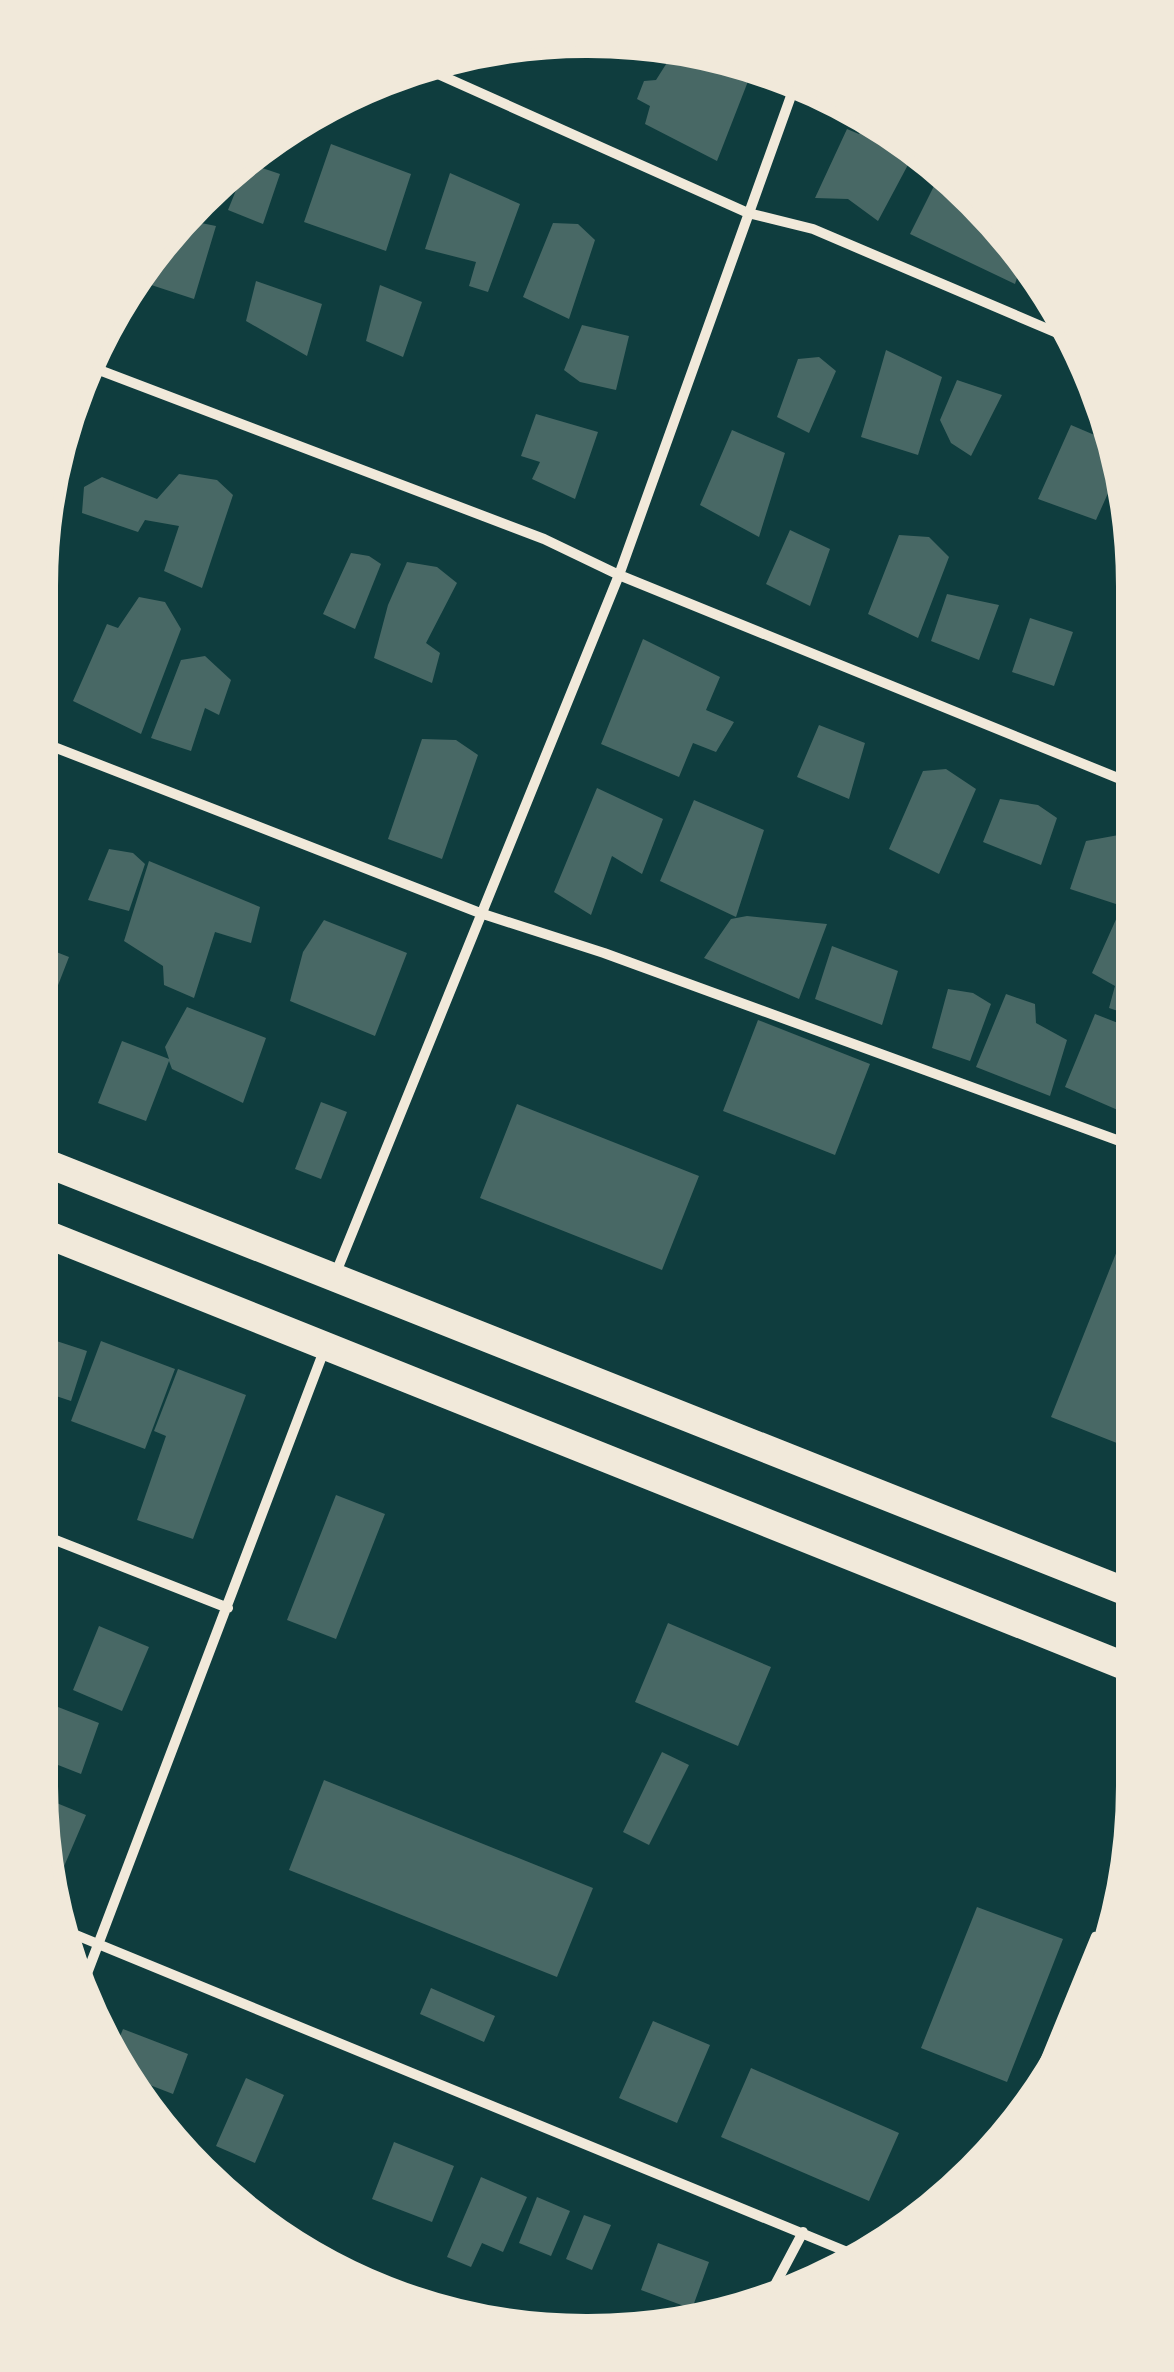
<svg xmlns="http://www.w3.org/2000/svg" width="1174" height="2372" viewBox="0 0 1174 2372" font-family="Bitter,serif">
  <style>
    .building { fill: #486865 }
    .lines { fill: none; stroke-linecap: round; stroke-linejoin: round }
    .service { stroke: #f1e9da; stroke-width: 8 }
    .minor { stroke: #f1e9da; stroke-width: 10 }
    .trunk { stroke: #f1e9da; stroke-width: 28 }
    .rim { fill: none; stroke: #f1e9da; stroke-width: 12 }
  </style>
  <rect width="100%" height="100%" fill="#0f3d3e"/>
  <path class="building" d="M 675,50 L 752,71 L 717,161 L 645,124 L 650,106 L 637,99 L 644,81 L 656,80 Z
    M 866,123 L 897,144 L 910,161 L 878,221 L 848,199 L 815,198 L 847,129 L 859,134 Z
    M 331,144 L 411,174 L 386,251 L 304,222 Z
    M 247,163 L 280,174 L 263,224 L 228,210 Z
    M 450,173 L 520,204 L 488,292 L 469,286 L 476,262 L 425,249 Z
    M 936,182 L 960,182 L 1024,256 L 1015,284 L 910,234 Z
    M 186,220 L 216,226 L 194,299 L 139,281 Z
    M 553,223 L 578,224 L 595,240 L 569,319 L 523,297 Z
    M 256,281 L 322,304 L 307,356 L 246,321 Z
    M 380,285 L 422,302 L 403,357 L 366,341 Z
    M 582,325 L 629,336 L 616,390 L 580,382 L 564,370 Z
    M 886,350 L 942,377 L 918,455 L 861,437 Z
    M 819,357 L 836,371 L 809,433 L 777,417 L 798,359 Z
    M 957,380 L 1002,395 L 971,456 L 951,443 L 940,420 Z
    M 536,414 L 598,432 L 575,499 L 532,479 L 540,462 L 521,456 Z
    M 1071,425 L 1118,445 L 1122,462 L 1096,520 L 1038,499 Z
    M 732,430 L 785,453 L 759,537 L 700,505 Z
    M 179,474 L 217,480 L 233,495 L 202,588 L 164,571 L 179,526 L 145,520 L 138,532 L 82,513 L 84,487 L 102,477 L 157,499 Z
    M 790,530 L 830,549 L 810,606 L 766,584 Z
    M 899,535 L 929,537 L 949,557 L 918,638 L 868,614 Z
    M 351,553 L 369,556 L 381,564 L 355,629 L 323,614 Z
    M 407,562 L 437,567 L 457,583 L 426,643 L 440,653 L 432,683 L 374,658 L 388,605 Z
    M 947,594 L 999,605 L 979,660 L 931,641 Z
    M 139,597 L 165,602 L 181,629 L 141,734 L 73,701 L 107,624 L 118,628 Z
    M 1030,618 L 1073,632 L 1054,686 L 1012,672 Z
    M 643,639 L 720,677 L 706,710 L 734,722 L 716,752 L 693,743 L 679,777 L 601,744 Z
    M 205,656 L 231,680 L 219,715 L 205,708 L 191,751 L 151,738 L 181,660 Z
    M 819,725 L 865,743 L 849,799 L 797,777 Z
    M 422,739 L 456,740 L 478,755 L 442,859 L 388,839 Z
    M 946,769 L 976,789 L 939,874 L 889,849 L 923,771 Z
    M 597,788 L 663,819 L 642,874 L 612,856 L 591,915 L 554,892 Z
    M 1000,799 L 1038,805 L 1057,818 L 1041,865 L 983,842 Z
    M 694,800 L 764,830 L 736,917 L 660,881 Z
    M 1124,834 L 1135,855 L 1119,905 L 1070,889 L 1086,841 Z
    M 109,849 L 133,853 L 145,864 L 129,911 L 88,900 Z
    M 36,855 L 53,862 L 36,904 Z
    M 149,861 L 260,907 L 251,943 L 215,932 L 194,998 L 164,985 L 163,966 L 124,941 Z
    M 1135,877 L 1136,1017 L 1109,1008 L 1115,986 L 1092,973 Z
    M 747,916 L 827,924 L 799,999 L 704,958 L 731,919 Z
    M 324,920 L 407,953 L 375,1036 L 290,1001 L 303,952 Z
    M 36,944 L 69,957 L 41,1029 L 36,1027 Z
    M 832,946 L 898,971 L 882,1025 L 815,999 Z
    M 948,989 L 973,993 L 991,1004 L 970,1061 L 932,1048 Z
    M 1006,994 L 1035,1004 L 1036,1023 L 1067,1040 L 1050,1096 L 976,1067 Z
    M 187,1007 L 266,1038 L 243,1103 L 172,1069 L 169,1061 L 146,1121 L 98,1103 L 122,1041 L 169,1059 L 165,1047 Z
    M 1095,1014 L 1136,1030 L 1136,1118 L 1065,1087 Z
    M 758,1020 L 870,1064 L 835,1155 L 723,1111 Z
    M 321,1102 L 347,1112 L 321,1179 L 295,1169 Z
    M 517,1104 L 699,1176 L 662,1270 L 480,1198 Z
    M 1136,1203 L 1137,1451 L 1051,1417 Z
    M 35,1334 L 87,1351 L 71,1401 L 35,1389 Z
    M 101,1341 L 175,1369 L 145,1449 L 71,1421 Z
    M 178,1369 L 246,1395 L 193,1539 L 137,1520 L 166,1436 L 154,1431 Z
    M 336,1495 L 385,1514 L 336,1639 L 287,1620 Z
    M 668,1623 L 771,1667 L 738,1746 L 635,1702 Z
    M 99,1626 L 149,1647 L 122,1711 L 73,1690 Z
    M 35,1698 L 99,1723 L 81,1774 L 35,1756 Z
    M 662,1752 L 689,1765 L 649,1845 L 623,1832 Z
    M 324,1780 L 593,1888 L 557,1977 L 289,1870 Z
    M 37,1795 L 86,1815 L 59,1878 L 50,1874 Z
    M 977,1907 L 1063,1939 L 1007,2082 L 921,2048 Z
    M 431,1988 L 495,2016 L 484,2042 L 420,2014 Z
    M 653,2021 L 710,2045 L 677,2123 L 619,2098 Z
    M 123,2029 L 188,2054 L 173,2094 L 124,2075 L 113,2054 Z
    M 751,2068 L 899,2133 L 869,2201 L 721,2137 Z
    M 246,2078 L 284,2095 L 255,2163 L 216,2146 Z
    M 394,2142 L 454,2166 L 432,2222 L 372,2199 Z
    M 481,2177 L 527,2197 L 503,2252 L 482,2243 L 471,2267 L 447,2257 Z
    M 537,2197 L 570,2211 L 551,2256 L 519,2243 Z
    M 584,2215 L 611,2225 L 592,2270 L 566,2259 Z
    M 658,2243 L 709,2262 L 692,2309 L 641,2290 Z"/>
  <g class="lines">
    <path class="service" d="M 1023,2112 L 1095,1936"/>
    <path class="minor" d="M 420,66 L 748,213 L 813,229 L 1076,341
      M 86,365 L 544,539 L 619,575 L 1135,785
      M 36,740 L 480,913 L 604,953 L 1136,1147
      M 335,1275 L 619,575 L 796,82
      M 35,1532 L 228,1608
      M 59,1928 L 862,2258
      M 80,1992 L 325,1348
      M 767,2300 L 803,2232"/>
    <path class="trunk" d="M 36,1159 L 1137,1596
      M 36,1230 L 1137,1671"/>
  </g>
  <path d="M0 0H1174V2372H0ZM586 52H588A534 534 0 0 1 1122 586V1786A534 534 0 0 1 588 2320H586A534 534 0 0 1 52 1786V586A534 534 0 0 1 586 52Z" fill="#f1e9da" fill-rule="evenodd"/>
  <path class="rim" d="M586 52H588A534 534 0 0 1 1122 586V1786A534 534 0 0 1 588 2320H586A534 534 0 0 1 52 1786V586A534 534 0 0 1 586 52Z"/>
</svg>
